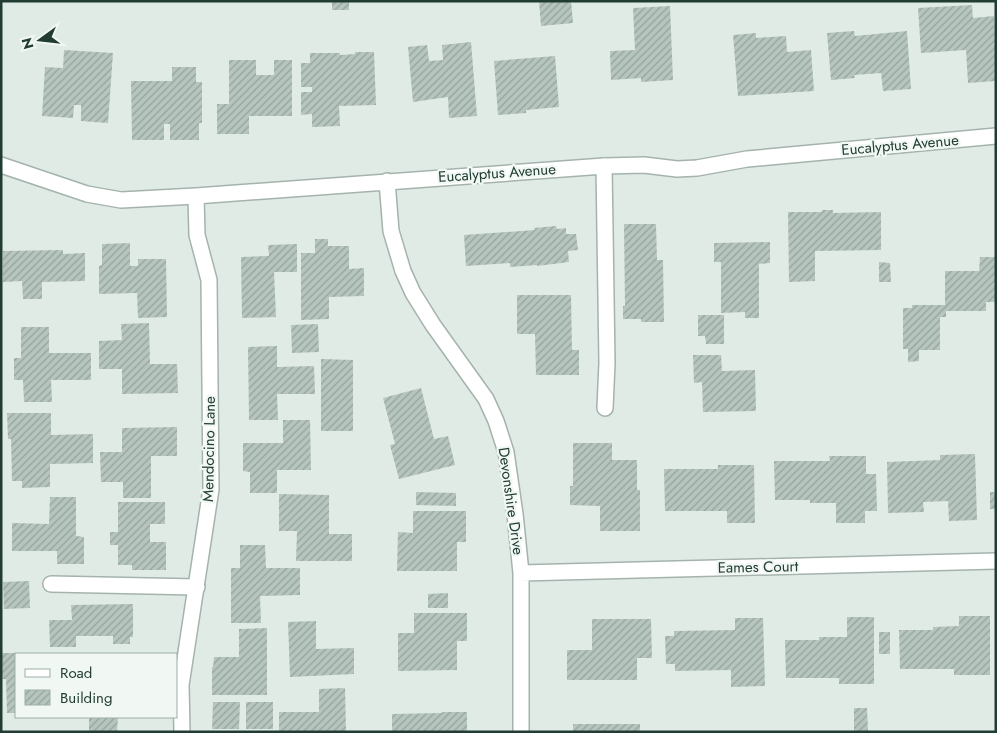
<svg xmlns="http://www.w3.org/2000/svg" width="997" height="733" viewBox="0 0 997 733" font-family="Jost,sans-serif">
  <style>
    .building { fill: url(#building-hatch) }
    .lines { fill: none; stroke-linecap: round; stroke-linejoin: round }
    .lane-casing { stroke: #a4b3ad; stroke-width: 18 }
    .street-casing { stroke: #a4b3ad; stroke-width: 18 }
    .lane { stroke: #fff; stroke-width: 15 }
    .street { stroke: #fff; stroke-width: 15 }
    .labels { text-anchor: middle; stroke-width: 4.5; stroke-linejoin: round; paint-order: stroke }
    .street-label { font-size: 15px; fill: #213c33; stroke: #f1f8f4 }
  </style>
  <defs>
    <pattern id="building-hatch" width="6" height="6" patternUnits="userSpaceOnUse" patternTransform="scale(1.25)"><rect width="6" height="6" fill="#b6c6bf"/><path d="M-1 1l2-2M0 6l6-6M5 7l2-2" fill="none" stroke="#94a29c"/></pattern>
  </defs>
  <rect width="100%" height="100%" fill="#e1ebe6"/>
  <path class="building" d="M 332,1 L 349,1 L 349,10 L 332,10 Z
    M 539,1 L 571,1 L 573,23 L 541,26 Z
    M 972,5 L 973,18 L 994,16 L 996,81 L 968,83 L 966,50 L 921,53 L 918,8 Z
    M 670,6 L 673,80 L 641,82 L 641,78 L 611,80 L 610,51 L 635,50 L 633,8 Z
    M 854,31 L 855,36 L 907,31 L 911,89 L 883,91 L 881,73 L 854,75 L 855,78 L 831,80 L 827,33 Z
    M 756,33 L 756,38 L 786,36 L 787,52 L 811,50 L 814,91 L 738,96 L 733,35 Z
    M 471,42 L 477,116 L 449,118 L 448,97 L 413,102 L 408,47 L 427,45 L 429,61 L 443,60 L 442,45 Z
    M 64,50 L 113,53 L 108,123 L 81,121 L 81,105 L 74,105 L 73,118 L 42,116 L 45,67 L 63,68 Z
    M 355,52 L 374,52 L 376,105 L 339,106 L 340,126 L 312,127 L 312,114 L 301,115 L 301,92 L 312,92 L 312,87 L 301,87 L 301,63 L 310,63 L 310,53 L 340,53 L 340,55 L 355,54 Z
    M 555,56 L 559,107 L 526,110 L 526,113 L 498,115 L 494,61 Z
    M 229,60 L 256,60 L 256,75 L 274,75 L 274,60 L 292,60 L 292,116 L 249,116 L 249,134 L 217,134 L 217,104 L 229,104 Z
    M 172,67 L 196,67 L 196,82 L 202,82 L 202,123 L 199,123 L 199,140 L 170,140 L 170,124 L 164,124 L 164,140 L 132,140 L 131,81 L 172,81 Z
    M 822,210 L 833,210 L 833,213 L 881,212 L 881,250 L 815,251 L 815,281 L 789,282 L 788,212 L 822,212 Z
    M 624,224 L 656,224 L 657,260 L 663,260 L 664,322 L 641,322 L 641,319 L 623,319 L 623,306 L 625,306 Z
    M 556,226 L 557,229 L 566,228 L 566,234 L 576,234 L 578,250 L 568,251 L 569,262 L 537,266 L 537,265 L 510,267 L 510,263 L 466,266 L 464,235 L 535,230 L 534,228 Z
    M 315,239 L 328,239 L 328,246 L 349,246 L 349,269 L 364,268 L 364,296 L 329,297 L 329,319 L 301,320 L 301,253 L 315,253 Z
    M 770,242 L 770,263 L 759,264 L 759,318 L 745,318 L 745,312 L 721,313 L 721,262 L 714,262 L 714,243 Z
    M 130,243 L 130,266 L 138,266 L 138,259 L 166,259 L 167,317 L 138,318 L 137,293 L 99,294 L 99,266 L 102,265 L 102,244 Z
    M 297,244 L 297,272 L 274,272 L 276,317 L 242,318 L 241,257 L 269,256 L 268,245 Z
    M 63,250 L 63,254 L 85,253 L 85,281 L 42,282 L 42,299 L 23,299 L 22,281 L 3,282 L 3,251 Z
    M 980,257 L 996,257 L 996,302 L 986,302 L 986,311 L 946,311 L 946,317 L 940,317 L 940,350 L 919,350 L 919,361 L 908,362 L 908,349 L 903,349 L 903,308 L 912,308 L 912,305 L 945,305 L 945,271 L 979,271 Z
    M 879,262 L 890,263 L 891,282 L 879,282 Z
    M 517,295 L 571,295 L 572,350 L 579,350 L 579,375 L 536,375 L 535,334 L 517,334 Z
    M 698,315 L 724,315 L 724,344 L 706,344 L 705,336 L 698,336 Z
    M 149,323 L 150,364 L 177,364 L 178,393 L 122,394 L 122,369 L 99,369 L 99,341 L 122,340 L 121,324 Z
    M 318,324 L 319,352 L 292,353 L 291,325 Z
    M 21,327 L 49,327 L 49,353 L 91,353 L 91,380 L 51,380 L 52,402 L 24,402 L 23,380 L 14,380 L 14,358 L 21,358 Z
    M 277,346 L 277,367 L 314,366 L 315,394 L 277,394 L 278,420 L 249,420 L 248,347 Z
    M 693,355 L 721,355 L 722,371 L 755,370 L 756,411 L 703,412 L 702,382 L 694,383 Z
    M 321,359 L 353,360 L 353,431 L 321,431 Z
    M 421,388 L 434,439 L 448,436 L 455,465 L 399,479 L 390,445 L 395,444 L 383,398 Z
    M 7,413 L 51,413 L 51,435 L 93,434 L 93,463 L 50,464 L 50,487 L 22,488 L 22,481 L 12,481 L 11,439 L 8,439 Z
    M 283,420 L 310,420 L 311,470 L 277,470 L 277,493 L 250,493 L 250,472 L 243,471 L 243,443 L 283,443 Z
    M 177,427 L 177,456 L 151,456 L 151,498 L 123,498 L 123,482 L 101,482 L 100,452 L 122,452 L 122,428 Z
    M 573,443 L 612,443 L 612,460 L 637,460 L 637,490 L 640,490 L 640,531 L 600,531 L 600,506 L 570,505 L 570,486 L 573,486 Z
    M 975,454 L 977,520 L 949,521 L 948,501 L 923,502 L 924,512 L 888,513 L 887,462 L 940,460 L 940,455 Z
    M 829,456 L 866,456 L 866,474 L 876,474 L 877,511 L 865,511 L 865,523 L 836,523 L 836,503 L 810,503 L 810,500 L 775,500 L 774,461 L 830,461 Z
    M 718,465 L 754,465 L 755,523 L 727,523 L 727,511 L 665,511 L 664,469 L 718,469 Z
    M 416,492 L 456,493 L 456,506 L 416,505 Z
    M 990,492 L 996,492 L 996,509 L 990,509 Z
    M 279,494 L 329,495 L 329,534 L 352,534 L 352,561 L 296,561 L 297,531 L 279,531 Z
    M 50,497 L 76,497 L 76,536 L 84,537 L 84,564 L 57,564 L 57,551 L 12,551 L 12,523 L 49,524 Z
    M 118,502 L 165,502 L 165,524 L 150,524 L 150,542 L 166,542 L 166,570 L 132,570 L 132,565 L 118,565 L 118,545 L 110,545 L 110,532 L 118,532 Z
    M 413,511 L 466,511 L 466,542 L 457,542 L 457,571 L 397,571 L 398,532 L 413,533 Z
    M 240,545 L 265,545 L 266,568 L 300,568 L 300,595 L 260,596 L 261,623 L 231,623 L 231,568 L 240,568 Z
    M 29,581 L 30,608 L 4,609 L 3,582 Z
    M 448,593 L 448,608 L 428,608 L 428,594 Z
    M 133,604 L 133,637 L 130,637 L 130,644 L 113,644 L 113,636 L 76,636 L 76,647 L 50,647 L 49,620 L 72,620 L 71,605 Z
    M 414,613 L 467,613 L 467,641 L 457,641 L 457,670 L 398,671 L 398,633 L 414,633 Z
    M 959,616 L 990,616 L 990,675 L 954,675 L 954,669 L 900,669 L 899,630 L 933,630 L 933,627 L 959,626 Z
    M 847,617 L 874,617 L 874,684 L 839,684 L 839,678 L 786,678 L 785,640 L 819,640 L 819,637 L 847,637 Z
    M 735,618 L 763,618 L 765,686 L 731,687 L 731,670 L 675,671 L 675,664 L 666,664 L 665,636 L 674,636 L 674,631 L 735,630 Z
    M 592,619 L 651,619 L 652,658 L 637,658 L 637,680 L 567,680 L 567,650 L 592,650 Z
    M 316,621 L 316,649 L 354,648 L 354,674 L 290,677 L 288,622 Z
    M 267,628 L 267,695 L 212,695 L 212,667 L 213,667 L 214,657 L 239,657 L 239,629 Z
    M 879,632 L 890,632 L 890,654 L 879,654 Z
    M 1,653 L 16,653 L 16,713 L 7,713 L 6,679 L 1,679 Z
    M 345,688 L 346,732 L 279,732 L 279,712 L 319,712 L 319,689 Z
    M 213,702 L 240,702 L 239,729 L 212,729 Z
    M 246,702 L 273,702 L 273,729 L 246,729 Z
    M 854,708 L 867,708 L 868,732 L 854,732 Z
    M 442,712 L 467,712 L 467,732 L 392,732 L 392,714 L 442,713 Z
    M 89,717 L 118,717 L 117,732 L 89,732 Z
    M 573,724 L 640,724 L 640,732 L 573,732 Z"/>
  <g class="lines">
    <g class="lane-casing">
      <path id="lane" d="M 604,166 L 607,363 L 605,408
        M 51,584 L 197,587"/>
    </g>
    <g class="street-casing">
      <path id="street" d="M 1,165 L 87,194 L 121,200 L 196,196 L 604,166 L 644,165 L 677,169 L 697,168 L 747,159 L 996,136
        M 387,181 L 391,231 L 403,271 L 413,293 L 433,325 L 486,399 L 496,421 L 506,452 L 515,514 L 521,573 L 521,732
        M 521,573 L 996,561
        M 182,732 L 181,685 L 211,489 L 209,280 L 197,235 L 196,196"/>
    </g>
    <use href="#lane" class="lane"/>
    <use href="#street" class="street"/>
  </g>
  <g class="labels">
    <g class="street-label">
      <text transform="translate(900 145) rotate(-5)" y="5">Eucalyptus Avenue</text>
      <text transform="translate(497 173) rotate(-4)" y="5">Eucalyptus Avenue</text>
      <text transform="translate(209 449) rotate(-89)" y="5">Mendocino Lane</text>
      <text transform="translate(511 501) rotate(82)" y="5">Devonshire Drive</text>
      <text transform="translate(758 567) rotate(-1)" y="5">Eames Court</text>
    </g>
  </g>
  <rect width="997" height="733" fill="none" stroke="#213c33" stroke-width="5"/>
  <rect x="15" y="653" width="162" height="65" fill="#f1f8f4" stroke="#9eada7"/>
  <rect x="25" y="669" width="25" height="8" fill="#ffffff" stroke="#9eada7"/>
  <text x="60" y="678" font-size="15" fill="#213c33">Road</text>
  <rect x="25" y="690" width="25" height="15" fill="url(#building-hatch)" stroke="#9eada7"/>
  <text x="60" y="703" font-size="15" fill="#213c33">Building</text>
  <g transform="translate(40 40) rotate(255)" stroke="#f1f8f4" stroke-width="4" paint-order="stroke">
  <path d="M0-4L9 19L0 12L-9 19Z" fill="#213c33"/>
  <text y="-8" font-size="14" font-weight="bold" text-anchor="middle" fill="#213c33">N</text>
  </g>
</svg>
